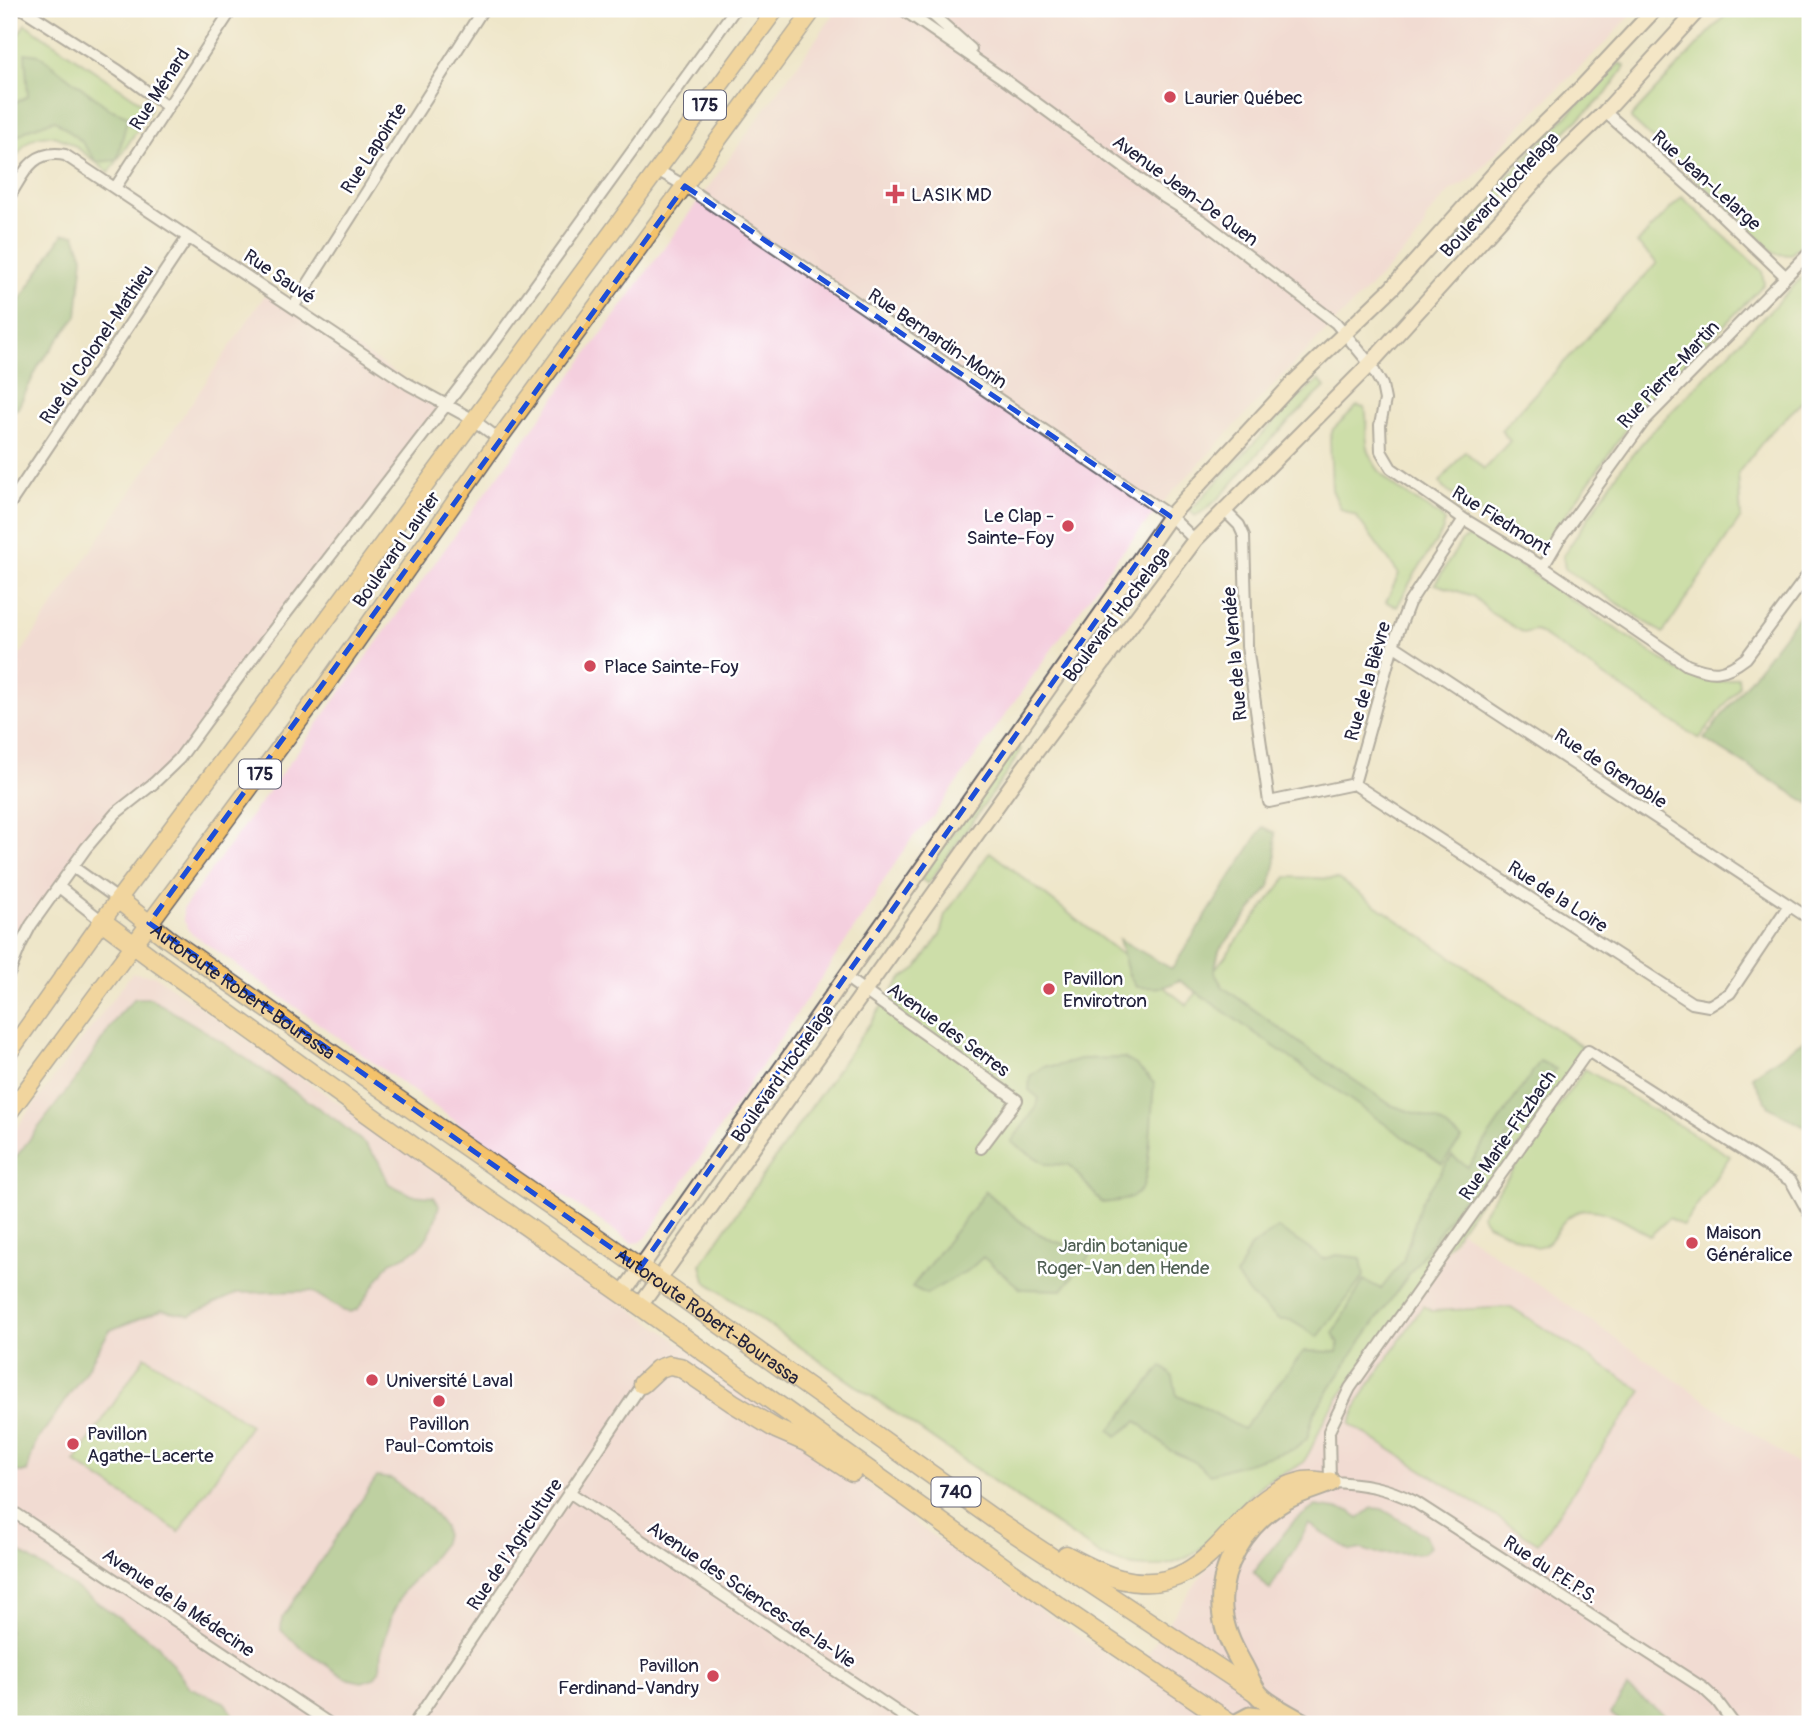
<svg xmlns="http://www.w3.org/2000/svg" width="1819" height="1733" viewBox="0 0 1819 1733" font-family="Pangolin,sans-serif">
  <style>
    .built { fill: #f4cfde }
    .green { fill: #a4d483; stroke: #637b5f; stroke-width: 2 }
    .forest { fill: #83b671; stroke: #526c56; stroke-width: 2 }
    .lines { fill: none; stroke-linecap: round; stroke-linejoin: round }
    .minor-casing { stroke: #69676d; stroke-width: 14 }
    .secondary-casing { stroke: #69676d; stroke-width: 18 }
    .primary-casing { stroke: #69676d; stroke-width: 19 }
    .trunk-casing { stroke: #69676d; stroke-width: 21 }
    .motorway-casing { stroke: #69676d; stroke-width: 23 }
    .minor { stroke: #fff; stroke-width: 10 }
    .secondary { stroke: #fbe7c3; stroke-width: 14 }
    .primary { stroke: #f4c26a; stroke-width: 16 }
    .trunk { stroke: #f4c26a; stroke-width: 18 }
    .motorway { stroke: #f4c26a; stroke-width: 19 }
    .marked { fill: none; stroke: #1d4ed8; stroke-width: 5; stroke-dasharray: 14 9; stroke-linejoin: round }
    .poi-dot { fill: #d1495b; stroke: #fff; stroke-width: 2.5 }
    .labels { text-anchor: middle; stroke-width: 5; stroke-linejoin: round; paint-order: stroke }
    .shield { fill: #fff; stroke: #646476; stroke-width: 2 }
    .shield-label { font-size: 18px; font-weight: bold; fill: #22223b }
    .street-label { font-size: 19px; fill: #22223b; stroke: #fff }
    .poi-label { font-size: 19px; fill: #22223b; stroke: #fff; text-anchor: start }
    .park-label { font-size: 19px; fill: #506054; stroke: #fff }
  </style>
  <rect width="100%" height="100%" fill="#fff"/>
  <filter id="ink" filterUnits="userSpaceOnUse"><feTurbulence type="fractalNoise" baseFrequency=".0143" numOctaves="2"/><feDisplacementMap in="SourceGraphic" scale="14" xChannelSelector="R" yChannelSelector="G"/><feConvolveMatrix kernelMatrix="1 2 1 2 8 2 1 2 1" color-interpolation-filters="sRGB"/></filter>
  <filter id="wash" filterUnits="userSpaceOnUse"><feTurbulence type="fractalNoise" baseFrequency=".00686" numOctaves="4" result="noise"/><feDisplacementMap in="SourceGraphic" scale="28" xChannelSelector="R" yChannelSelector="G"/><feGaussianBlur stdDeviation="1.57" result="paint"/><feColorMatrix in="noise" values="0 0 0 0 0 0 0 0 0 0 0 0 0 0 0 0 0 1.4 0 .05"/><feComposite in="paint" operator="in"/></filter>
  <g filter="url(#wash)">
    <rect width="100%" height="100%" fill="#eee6c9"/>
    <path class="built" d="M 838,9 L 1636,9 L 1607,41 L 1531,115 L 1471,180 L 1451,190 L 1426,218 L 1423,230 L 1414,242 L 1278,380 L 1166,499 L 1114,562 L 932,818 L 912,838 L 879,888 L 875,898 L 646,1238 L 640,1242 L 632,1243 L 479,1138 L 190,932 L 183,919 L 183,909 Z
      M 265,295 L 294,306 L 445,406 L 179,759 L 116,813 L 31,925 L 9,974 L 9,671 Z
      M 132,973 L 154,975 L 454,1183 L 795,1424 L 920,1527 L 1134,1673 L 1265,1483 L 1303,1463 L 1326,1416 L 1461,1231 L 1810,1473 L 1810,1724 L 9,1724 L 9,1138 Z"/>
    <path class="green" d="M 1731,9 L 1810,9 L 1810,237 L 1790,255 L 1776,254 L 1631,119 L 1631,117 Z
      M 25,24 L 151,109 L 109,173 C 89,158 54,119 27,143 C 19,149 14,163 9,172 L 9,50 Z
      M 1620,63 L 1625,67 L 1606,94 L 1568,129 L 1459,245 L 1454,241 C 1501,176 1564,120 1620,63 Z
      M 1682,197 L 1762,271 L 1764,284 L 1633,420 L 1545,544 L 1539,549 L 1535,549 L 1443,488 L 1440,482 L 1465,451 L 1484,469 L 1510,441 L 1501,430 L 1657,263 L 1637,243 Z
      M 1810,269 L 1810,394 L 1769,434 L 1738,473 L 1741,517 L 1663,633 L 1565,569 L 1563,556 L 1622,467 L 1646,438 Z
      M 1319,380 L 1325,387 C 1300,411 1274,434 1252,460 C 1232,482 1222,500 1195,516 L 1190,510 L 1294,401 Z
      M 1357,406 L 1365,408 C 1368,419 1365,431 1367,442 C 1372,480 1410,496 1439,515 L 1445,521 L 1442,532 L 1413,577 L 1397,607 L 1386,602 L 1399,574 L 1356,516 L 1341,509 L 1332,490 L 1330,439 L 1333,429 Z
      M 1469,537 L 1478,538 L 1681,672 C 1702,681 1715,685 1738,677 L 1739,686 L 1699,739 L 1535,630 L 1524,633 L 1491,613 L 1473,596 L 1435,584 L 1462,540 Z
      M 1015,745 L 1021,749 L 1009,770 L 928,884 L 921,879 Z
      M 990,852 L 1187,1005 L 1287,877 L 1338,879 L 1588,1051 L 1326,1416 C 1320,1427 1310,1456 1302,1463 C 1291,1473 1275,1475 1264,1483 C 1245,1498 1232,1517 1217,1534 C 1184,1570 1142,1576 1100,1555 L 705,1281 L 701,1264 L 901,979 L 917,968 L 940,935 L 945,915 Z
      M 1585,1069 L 1730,1156 L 1683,1226 L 1669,1218 L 1650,1236 C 1622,1220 1580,1189 1557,1231 C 1551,1241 1548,1245 1536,1247 L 1487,1224 L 1481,1215 Z
      M 1423,1306 L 1432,1311 L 1511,1307 L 1642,1391 L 1538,1543 L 1350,1424 L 1360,1399 Z
      M 145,1356 L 250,1425 L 179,1532 L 75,1462 Z"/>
    <path class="forest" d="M 25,53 L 39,55 L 110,109 L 128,116 L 117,160 L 97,162 L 81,141 L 55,120 L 29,129 L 9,142 L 9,106 L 28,96 Z
      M 63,234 L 75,235 L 83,257 L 77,316 L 39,365 L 18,408 L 9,414 L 9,303 L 18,303 Z
      M 1810,601 L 1810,804 L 1704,739 Z
      M 1263,827 L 1275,833 L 1276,861 L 1270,886 L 1219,951 L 1214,972 L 1223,987 L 1308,1049 L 1391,1105 L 1438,1121 L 1462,1139 L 1442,1164 L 1179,980 C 1166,989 1152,988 1136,987 L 1128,973 L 1119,939 L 1172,969 Z
      M 135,998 L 150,998 L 210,1034 L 336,1120 L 365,1144 L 378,1160 L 389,1184 L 412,1195 L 434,1197 L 439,1205 C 433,1236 420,1254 390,1262 L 358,1309 L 351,1312 L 344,1311 L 311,1291 L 238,1293 L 190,1315 L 162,1310 L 110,1330 L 83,1375 L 35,1444 L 27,1472 L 9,1472 L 9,1166 L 78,1076 L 118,1016 Z
      M 1810,1036 L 1810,1130 L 1769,1107 L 1752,1076 Z
      M 1124,1058 L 1136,1065 L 1154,1083 C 1152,1102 1150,1175 1142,1188 C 1134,1201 1116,1201 1102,1203 L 1070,1165 L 1046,1164 L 1011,1142 L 1036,1108 L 1039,1098 L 1029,1090 L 1030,1076 L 1044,1066 L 1057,1066 L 1079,1059 Z
      M 1540,1061 L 1556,1069 L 1362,1340 L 1314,1413 L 1307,1439 L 1295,1449 L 1210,1474 L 1193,1461 L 1169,1450 L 1137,1421 L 1117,1436 L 1110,1430 L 1162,1366 L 1173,1377 L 1177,1396 L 1196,1403 L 1243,1429 L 1304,1351 L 1337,1352 L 1339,1343 L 1333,1333 L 1364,1280 L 1381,1289 L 1403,1261 L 1421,1202 L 1452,1156 L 1468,1167 Z
      M 986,1191 C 1008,1211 1029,1232 1057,1242 C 1073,1248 1076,1241 1092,1253 L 1062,1290 L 1021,1289 L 983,1257 L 970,1269 L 926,1294 L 912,1287 Z
      M 1278,1228 L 1324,1259 L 1337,1255 L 1361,1258 L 1364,1276 L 1318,1337 L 1290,1320 L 1279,1320 L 1250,1295 L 1236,1276 L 1250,1247 Z
      M 377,1477 L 392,1479 L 430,1509 L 444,1527 L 445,1535 L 442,1545 L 418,1576 L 404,1590 L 393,1612 L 381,1653 L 380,1670 L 374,1678 L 362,1682 L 345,1678 L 299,1646 L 281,1630 L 282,1618 Z
      M 1316,1506 L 1350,1511 L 1358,1519 L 1372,1508 L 1382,1509 L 1424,1534 L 1430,1547 L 1423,1553 L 1377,1554 L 1362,1549 L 1351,1551 L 1309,1524 L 1270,1590 L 1253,1572 L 1294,1521 Z
      M 9,1545 L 94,1600 L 158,1645 L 189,1687 L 224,1702 L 232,1712 L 233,1720 L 231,1724 L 9,1724 Z
      M 1627,1688 L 1672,1720 L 1669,1724 L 1624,1724 L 1611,1714 Z"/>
  </g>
  <g filter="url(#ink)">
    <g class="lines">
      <g class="minor-casing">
        <path id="minor" d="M 23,9 L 119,71 L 168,107
          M 902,9 L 1001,77 L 1164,197 L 1204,222 L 1336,323 L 1370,364 L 1382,385 L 1385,400 L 1380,425 L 1381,451 L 1391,468 L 1464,519 L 1543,567 L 1687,665 C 1713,675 1724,675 1746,658 L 1810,572
          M 926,9 L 971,49
          M 1605,112 L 1714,208 L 1785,276
          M 657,170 L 685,186 L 1170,516 L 1195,540
          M 115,188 L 232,9
          M 9,197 C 24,173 32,149 65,155 L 408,384 L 472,419 L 499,439
          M 294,306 L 483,9
          M 9,505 L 188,237
          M 1224,510 L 1239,525 L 1244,536 L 1247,646 L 1269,802 L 1354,784 L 1692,1003 L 1709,1006 L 1730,993 L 1789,905
          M 1543,567 L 1561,536 L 1645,420 L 1810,252
          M 1393,645 L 1810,919
          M 1354,784 L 1393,645 L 1409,603 L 1464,519
          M 73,867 L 119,900
          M 59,887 L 102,921
          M 9,974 L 21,944 L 31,925 L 86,848 L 116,813 L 154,783 L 179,759 L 265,641 L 496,340 L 735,9
          M 845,977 L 1017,1100 L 981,1148
          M 569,1492 L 915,1724
          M 9,1509 L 330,1724
          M 414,1724 L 642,1384
          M 1734,1724 L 1717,1701 L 1703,1688 L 1415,1502 C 1387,1487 1361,1483 1330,1482 L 1329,1431 L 1350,1388 L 1588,1051 L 1791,1181 L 1810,1215"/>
      </g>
      <g class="secondary-casing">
        <path id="secondary" d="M 622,1294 L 1170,516 L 1295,381 L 1392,288 L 1502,165 L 1583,86 L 1655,9
          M 640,1306 L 1023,769 L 1195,540 L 1370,364 L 1548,167 L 1605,112 L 1699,9"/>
      </g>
      <g class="primary-casing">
        <path id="primary" d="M 9,1053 L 102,921 L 252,721 L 776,9
          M 9,1113 L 326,685 L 499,439 L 814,9"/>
      </g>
      <g class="trunk-casing">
        <g id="trunk">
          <path id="s1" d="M 119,900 L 167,938 L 272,1012 L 658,1280 L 998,1522 L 1258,1694"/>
          <path d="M 102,921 L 153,959 L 428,1157 L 640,1306 L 1061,1608 L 1232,1724"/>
          <path d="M 642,1384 L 658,1369 L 669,1365 L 680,1367 L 733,1403 L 776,1429 L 806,1442 L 852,1472"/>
          <path d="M 1066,1555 C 1083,1564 1101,1574 1120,1579 C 1214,1602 1227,1501 1300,1482 C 1308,1479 1318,1481 1326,1482"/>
        </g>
      </g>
      <g class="motorway-casing">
        <path id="motorway" d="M 1237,1724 L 1250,1717 L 1258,1718 L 1267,1724
          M 1304,1724 C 1291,1716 1268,1705 1259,1695 C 1252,1687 1248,1675 1243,1666 C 1234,1650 1226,1635 1223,1617 C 1215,1570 1245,1523 1285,1500 C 1298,1492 1316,1488 1330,1482"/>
      </g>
      <use href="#minor" class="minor"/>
      <use href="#secondary" class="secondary"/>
      <use href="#primary" class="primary"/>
      <use href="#trunk" class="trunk"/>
      <use href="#motorway" class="motorway"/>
    </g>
  </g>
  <path d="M0 0H1819V1733H0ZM 685,186 L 1170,516 L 640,1268 L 149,923 Z" fill="#eee6c9" fill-opacity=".55" fill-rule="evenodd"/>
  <path class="marked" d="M 685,186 L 1170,516 L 640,1268 L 149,923 Z"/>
  <g class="poi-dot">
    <circle cx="1170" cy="97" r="7"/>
    <path d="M891.5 183.5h7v7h7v7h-7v7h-7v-7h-7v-7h7z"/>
    <circle cx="1068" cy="526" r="7"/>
    <circle cx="590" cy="666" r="7"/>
    <circle cx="1049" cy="989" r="7"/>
    <circle cx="1692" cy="1243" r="7"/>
    <circle cx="372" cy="1380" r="7"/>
    <circle cx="439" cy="1401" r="7"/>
    <circle cx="73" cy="1444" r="7"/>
    <circle cx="713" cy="1676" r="7"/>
  </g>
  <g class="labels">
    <g class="shield">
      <rect x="684" y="90.5" width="42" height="29" rx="5"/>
      <rect x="239" y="759.5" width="42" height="29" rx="5"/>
      <rect x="931.5" y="1477.5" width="49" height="29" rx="5"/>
    </g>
    <g class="shield-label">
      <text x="705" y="111">175</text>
      <text x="260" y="780">175</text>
      <text x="956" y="1498">740</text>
    </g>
    <g class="street-label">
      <text transform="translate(159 89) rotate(-57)" y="7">Rue Ménard</text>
      <text transform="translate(373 148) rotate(-57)" y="7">Rue Lapointe</text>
      <text transform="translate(1707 180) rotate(42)" y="7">Rue Jean-Lelarge</text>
      <text transform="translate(1186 190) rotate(36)" y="7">Avenue Jean-De Quen</text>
      <text transform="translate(1499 194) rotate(-47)" y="7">Boulevard Hochelaga</text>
      <text transform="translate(280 276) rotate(34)" y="7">Rue Sauvé</text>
      <text transform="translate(938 338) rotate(34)" y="7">Rue Bernardin-Morin</text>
      <text transform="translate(96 344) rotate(-56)" y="7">Rue du Colonel-Mathieu</text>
      <text transform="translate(1668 374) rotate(-47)" y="7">Rue Pierre-Martin</text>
      <text transform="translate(1502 520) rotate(32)" y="7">Rue Fiedmont</text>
      <text transform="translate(396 549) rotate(-55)" y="7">Boulevard Laurier</text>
      <text transform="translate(1116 614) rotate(-53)" y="7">Boulevard Hochelaga</text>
      <text transform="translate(1234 654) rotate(-95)" y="7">Rue de la Vendée</text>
      <text transform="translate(1367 681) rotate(-74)" y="7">Rue de la Bièvre</text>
      <text transform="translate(1611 768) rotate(33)" y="7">Rue de Grenoble</text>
      <text transform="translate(1558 896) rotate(33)" y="7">Rue de la Loire</text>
      <text dy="7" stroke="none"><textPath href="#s1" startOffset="154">Autoroute Robert-Bourassa</textPath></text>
      <text transform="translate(949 1029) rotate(36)" y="7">Avenue des Serres</text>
      <text transform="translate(782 1073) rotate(-55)" y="7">Boulevard Hochelaga</text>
      <text transform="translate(1507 1135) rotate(-55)" y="7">Rue Marie-Fitzbach</text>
      <text dy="7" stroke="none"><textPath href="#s1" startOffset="721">Autoroute Robert-Bourassa</textPath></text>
      <text transform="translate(514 1544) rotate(-56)" y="7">Rue de l'Agriculture</text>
      <text transform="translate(1551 1569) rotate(33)" y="7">Rue du P.E.P.S.</text>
      <text transform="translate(752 1594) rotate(34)" y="7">Avenue des Sciences-de-la-Vie</text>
      <text transform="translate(179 1602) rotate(34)" y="7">Avenue de la Médecine</text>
    </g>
    <g class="poi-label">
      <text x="1184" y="104">Laurier Québec</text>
      <text x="911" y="201">LASIK MD</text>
      <text x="1054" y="522" text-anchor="end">Le Clap -<tspan x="1054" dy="22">Sainte-Foy</tspan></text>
      <text x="604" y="673">Place Sainte-Foy</text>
      <text x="1063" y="985">Pavillon<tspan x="1063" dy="22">Envirotron</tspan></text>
      <text x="1706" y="1239">Maison<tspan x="1706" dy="22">Généralice</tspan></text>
      <text x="386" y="1387">Université Laval</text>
      <text x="439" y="1430" text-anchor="middle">Pavillon<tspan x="439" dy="22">Paul-Comtois</tspan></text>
      <text x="87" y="1440">Pavillon<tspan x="87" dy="22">Agathe-Lacerte</tspan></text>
      <text x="699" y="1672" text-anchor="end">Pavillon<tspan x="699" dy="22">Ferdinand-Vandry</tspan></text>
    </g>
    <g class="park-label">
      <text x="1123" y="1252">Jardin botanique<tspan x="1123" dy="22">Roger-Van den Hende</tspan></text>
    </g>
  </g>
  <rect width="1819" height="1733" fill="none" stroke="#fff" stroke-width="35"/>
</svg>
